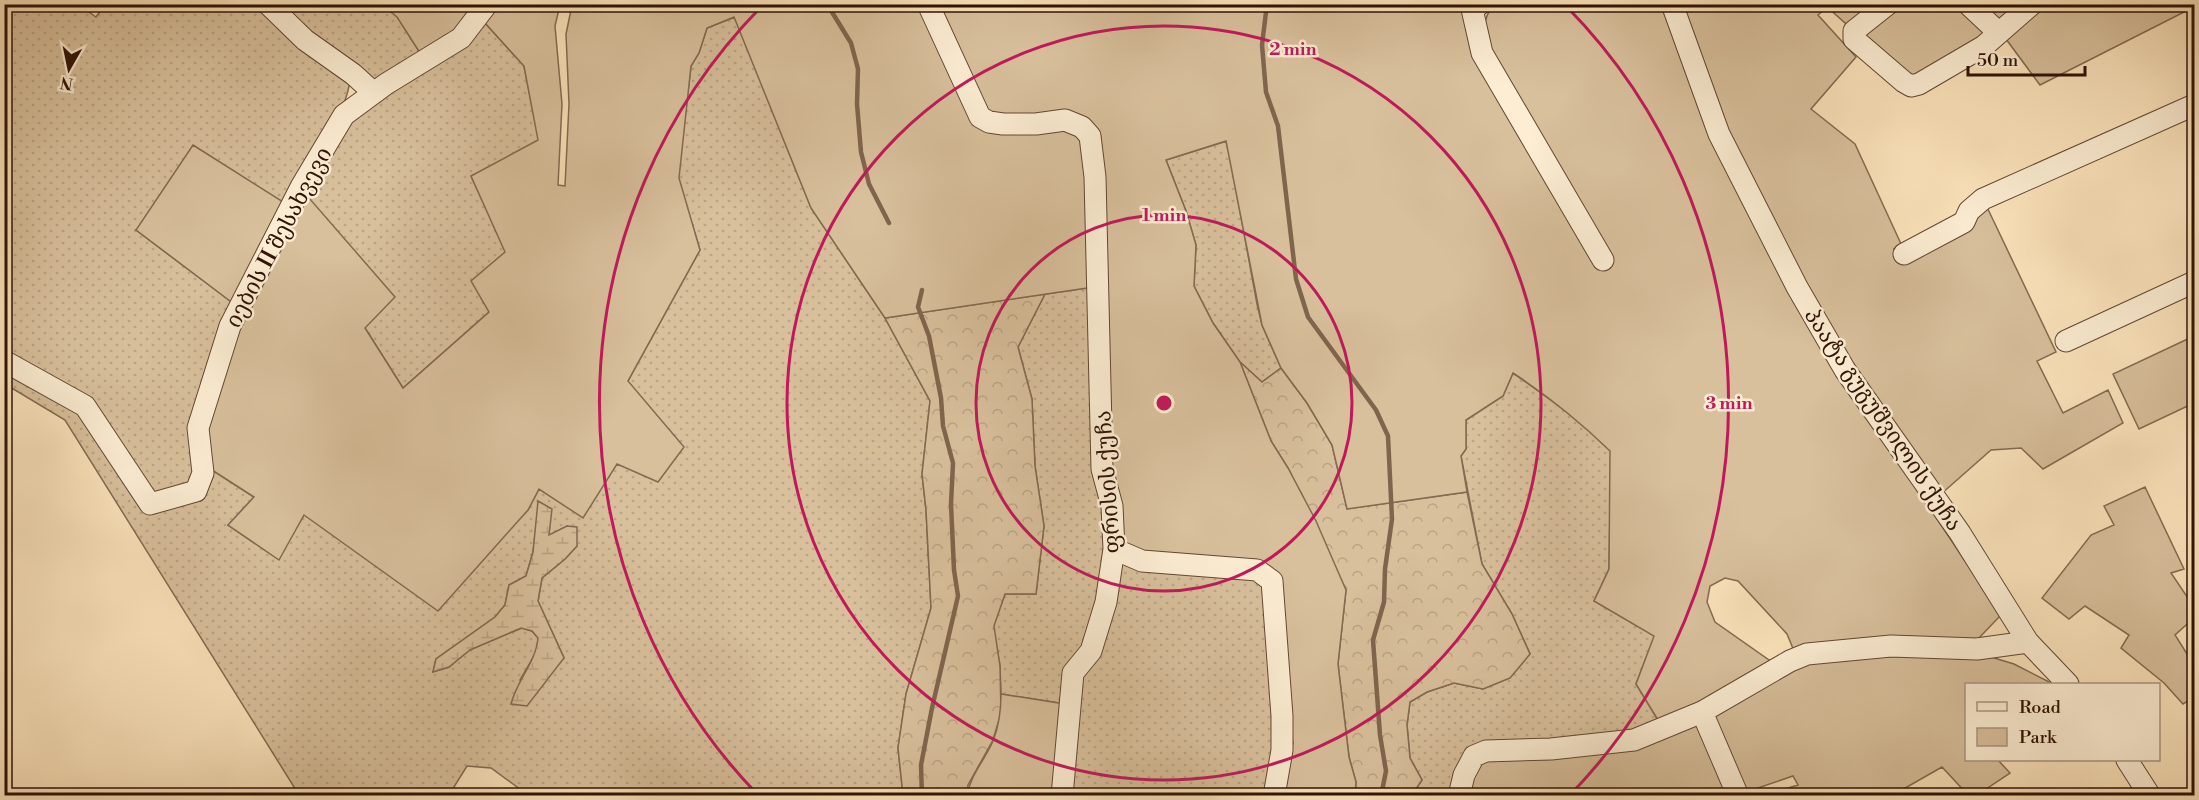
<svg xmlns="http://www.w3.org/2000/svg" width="2199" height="800" viewBox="0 0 2199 800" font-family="'Libre Bodoni','Noto Serif Georgian',serif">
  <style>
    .grass { fill: url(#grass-dots); stroke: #846a50; stroke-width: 1.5; fill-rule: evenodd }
    .forest { fill: url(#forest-crowns); stroke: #846a50; stroke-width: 1.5 }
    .wetland { fill: url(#wetland-marsh); stroke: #846a50; stroke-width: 1.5 }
    .green { fill: #d8c09c; stroke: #846a50; stroke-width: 1.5 }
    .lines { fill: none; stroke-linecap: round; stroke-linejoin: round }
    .stream { stroke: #80654d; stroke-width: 4.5 }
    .minor-casing { stroke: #624732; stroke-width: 23 }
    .minor { stroke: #fcedd3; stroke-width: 21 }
    .ring { fill: none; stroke: #c2185b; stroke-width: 3 }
    .labels { text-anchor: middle; stroke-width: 5; stroke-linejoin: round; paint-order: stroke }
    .street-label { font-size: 22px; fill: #2f1305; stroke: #fcedd3 }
    .centre { fill: #c2185b; stroke: #fcedd3; stroke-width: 3 }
    .ring-label { font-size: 18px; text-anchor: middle; font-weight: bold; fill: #c2185b; stroke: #fcedd3; stroke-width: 5; stroke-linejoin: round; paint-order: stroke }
  </style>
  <defs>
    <pattern id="grass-dots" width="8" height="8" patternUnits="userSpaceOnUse" patternTransform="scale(1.5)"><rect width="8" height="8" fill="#d8c09c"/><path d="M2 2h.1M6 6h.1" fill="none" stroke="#baa485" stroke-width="1.8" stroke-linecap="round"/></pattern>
    <pattern id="forest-crowns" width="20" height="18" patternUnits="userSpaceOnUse" patternTransform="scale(1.5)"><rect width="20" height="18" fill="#d8c09c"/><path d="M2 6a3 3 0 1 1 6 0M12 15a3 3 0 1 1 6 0" fill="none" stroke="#baa485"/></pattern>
    <pattern id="wetland-marsh" width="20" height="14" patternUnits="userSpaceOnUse" patternTransform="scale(1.5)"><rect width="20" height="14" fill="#d8c09c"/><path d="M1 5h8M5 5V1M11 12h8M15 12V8" fill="none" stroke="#baa485"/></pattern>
  </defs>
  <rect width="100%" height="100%" fill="#fbe3bb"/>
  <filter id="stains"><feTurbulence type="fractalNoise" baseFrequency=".00333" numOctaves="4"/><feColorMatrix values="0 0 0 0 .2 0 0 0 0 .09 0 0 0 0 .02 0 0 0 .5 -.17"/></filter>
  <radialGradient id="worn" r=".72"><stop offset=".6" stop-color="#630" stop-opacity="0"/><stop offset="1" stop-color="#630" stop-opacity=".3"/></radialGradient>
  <path class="grass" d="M 11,5 L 79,5 L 96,17 L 105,5 L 264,5 L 350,76 C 351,108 305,175 288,205 L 136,230 L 234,304 L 191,484 L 150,498 L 92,404 L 5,353 L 4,14 Z
    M 277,5 L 382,5 L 397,16 L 422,56 L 385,78 L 371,80 Z
    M 735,17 L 811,208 L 885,318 L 930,401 L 922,474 L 926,510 L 931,608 L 906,694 L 898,748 L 903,795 L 528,795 L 491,768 L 467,766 L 449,795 L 299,795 L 65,420 L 5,384 L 5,368 L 82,411 L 144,509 L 212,470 L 254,497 L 228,525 L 278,559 L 304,515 L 528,510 L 539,489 L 628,381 L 700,250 L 678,178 L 691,66 L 699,53 L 707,28 ZM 539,502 L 549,536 L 567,526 L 577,546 L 565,559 L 542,578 L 538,601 L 564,658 L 547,678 L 520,680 L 537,651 L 538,638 L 532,631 L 522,628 L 469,650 L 449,667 L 433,672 L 436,659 L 495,617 L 505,605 L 509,585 L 526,576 L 533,552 Z
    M 485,23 L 524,66 L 539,141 L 471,176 L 506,252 L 489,312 L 403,388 L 365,328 L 303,191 L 348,117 Z
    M 1227,141 L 1257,304 L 1262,325 L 1281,368 L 1262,382 L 1240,362 L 1213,323 L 1194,286 L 1196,245 L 1186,211 L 1166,160 Z
    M 1094,287 L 1106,506 L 1104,598 L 1065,704 L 1001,694 L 1000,666 L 993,626 L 1005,594 L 1036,594 L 1044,526 L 1035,466 L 1032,399 L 1018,347 L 1045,294 Z
    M 1513,373 L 1577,419 L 1611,451 L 1609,569 L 1594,601 L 1655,636 L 1636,684 L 1658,720 L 1628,735 L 1452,795 L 1412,795 L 1422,780 L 1410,758 L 1407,725 L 1410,702 L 1427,692 L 1454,683 L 1483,689 L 1510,678 L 1530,654 L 1512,614 L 1482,564 L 1461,456 L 1466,449 L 1466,420 L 1503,396 Z
    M 1118,558 L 1244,573 L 1267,585 L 1279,735 L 1267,795 L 1065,796 L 1076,680 Z"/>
  <path class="forest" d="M 1045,294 L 1018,347 L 1032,399 L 1035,466 L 1044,526 L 1036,594 L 1005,594 L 994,626 L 1000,666 L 1001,713 L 993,740 L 968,785 L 967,795 L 903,795 L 898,748 L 906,694 L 931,608 L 926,510 L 922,474 L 930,401 L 885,318 Z
    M 1240,362 L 1262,382 L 1281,368 L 1307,403 L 1332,445 L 1347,509 L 1467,492 L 1482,564 L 1512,614 L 1530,654 L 1510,678 L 1483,689 L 1454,683 L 1427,692 L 1410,702 L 1407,725 L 1410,758 L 1422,780 L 1412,795 L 1355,795 L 1356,782 L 1349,757 L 1338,664 L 1346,590 L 1288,468 L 1271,441 Z"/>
  <path class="wetland" d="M 538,501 L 552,509 L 549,535 L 567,526 L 577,527 L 577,546 L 565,559 L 542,578 L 538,601 L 564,658 L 527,706 L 511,704 C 517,680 536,662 538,638 L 532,631 L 521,628 L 470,650 L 449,667 L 433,672 L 436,659 L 495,617 L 505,605 L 509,585 L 526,576 L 533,552 Z"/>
  <path class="green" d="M 382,5 L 481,5 L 460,32 L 422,56 L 397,17 Z
    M 497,5 L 560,5 L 555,26 L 562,104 L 558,185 L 565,186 L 569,104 L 566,34 L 572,5 L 923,5 L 973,118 L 1061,126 L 1080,136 L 1089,155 L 1094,287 L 885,318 L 811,208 L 734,17 L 707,28 L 699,53 L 691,66 L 679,178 L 700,250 L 628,381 L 684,447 L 658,482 L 617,464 L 583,518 L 539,489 L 528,510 L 438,611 L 304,515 L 279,560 L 228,525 L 254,497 L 212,470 L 202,429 L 234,328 L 303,191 L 395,297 L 365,328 L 403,388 L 489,312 L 471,281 L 505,252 L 471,176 L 538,140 L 524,66 L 485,23 Z
    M 933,5 L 1465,5 L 1492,60 C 1487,39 1478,22 1494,5 L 1668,5 L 1835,366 L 2001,615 L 1977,640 L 1794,651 L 1787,634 L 1738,581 L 1725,578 L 1710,586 L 1707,602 L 1715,622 L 1776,665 L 1699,708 L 1658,720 L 1636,684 L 1654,636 L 1594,601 L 1609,569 L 1610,451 C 1580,422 1548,396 1513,373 L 1503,396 L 1466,420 L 1466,449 L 1461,456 L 1467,492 L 1347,509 L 1332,445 L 1307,403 L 1281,368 L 1262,325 L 1226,141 L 1166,160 L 1186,211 L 1196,245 L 1194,286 L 1213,323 L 1240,362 L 1271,441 L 1288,468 L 1316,521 L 1346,590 L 1338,664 L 1349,757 L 1356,782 L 1355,795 L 1277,795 L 1293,743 L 1287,715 L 1278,581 L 1149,558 L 1125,549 L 1105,471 L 1092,126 L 987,119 Z
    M 1679,5 L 2023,5 L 1986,38 L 1913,79 L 1907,78 L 1827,7 L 1818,15 L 1856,57 L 1811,109 L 1855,144 L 1902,246 L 1894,249 L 1902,262 L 1986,205 L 2056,352 L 2037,361 L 2063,413 L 2108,390 L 2123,423 L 2043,469 L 2021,448 L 1991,450 L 1940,495 L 1855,375 L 1722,134 Z
    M 2045,5 L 2194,5 L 2194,7 L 2040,85 L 2006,39 Z
    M 193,145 L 288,205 L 234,304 L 136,230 Z
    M 2194,336 L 2194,403 L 2139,429 L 2113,374 Z
    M 2145,487 L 2184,569 L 2171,573 L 2194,607 L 2194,618 L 2175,635 L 2194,665 L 2194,697 L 2183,704 L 2164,683 L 2121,648 L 2129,635 L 2085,606 L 2069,619 L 2042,598 L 2091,535 L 2114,525 L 2104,506 Z
    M 1981,654 L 2014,664 L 2053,684 L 1966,684 L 1966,760 L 1998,760 L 2010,773 L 1977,795 L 1968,795 L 1942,767 L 1893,795 L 1765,795 L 1798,785 L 1793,776 L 1746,792 L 1714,716 L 1806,659 Z
    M 1001,694 L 1065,704 L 1054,795 L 967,796 C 970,775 985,760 993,741 C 999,726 1001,710 1001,694 Z
    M 1695,721 L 1732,796 L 1464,796 L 1476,762 Z"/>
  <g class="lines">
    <path class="stream" d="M 827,4 L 851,43 L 858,69 L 857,104 L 861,152 L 869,184 L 889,223
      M 1267,4 L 1262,45 L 1266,92 L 1278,126 L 1296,279 L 1308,317 L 1376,410 L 1388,436 L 1392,519 L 1385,569 L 1384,602 L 1373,640 L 1380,735 L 1386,771 L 1381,796
      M 922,796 L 921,765 L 932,708 L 958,596 L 954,570 L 951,504 L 953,463 L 943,426 L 941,398 L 929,336 L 918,307 L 922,290"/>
    <g class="minor-casing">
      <path id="minor" d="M 268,4 L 305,40 L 353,74 L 374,93
        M 928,4 L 980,117 L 989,122 L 1003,124 L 1036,124 L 1065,120 L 1082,127 L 1090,136 L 1095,177 L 1102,469 L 1112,506 L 1114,549 L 1106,602 L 1091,651 L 1073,673 L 1062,796
        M 1480,4 L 1472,9 L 1482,53 L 1603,260
        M 1672,4 L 1719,134 L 1797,287 L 1845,370 L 1960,533 L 2028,642 L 2068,684
        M 1888,4 L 1854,31 L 1854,39 L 1904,82 L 1911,86 L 1919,84 L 1984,46 L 2032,4
        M 1968,4 L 1999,33
        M 1904,254 L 1964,222 L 1969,211 L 1983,199 L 2194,105
        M 2066,341 L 2194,282
        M 4,361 L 85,406 L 150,504 L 196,491 L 203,473 L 198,428 L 230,326 L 301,187 L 344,115 L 386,84 L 461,38 L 487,4
        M 1114,549 L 1142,561 L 1257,570 L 1272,581 L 1282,716 L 1282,750 L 1274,796
        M 1702,712 L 1738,796
        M 2127,760 L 2150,796
        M 1459,796 L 1464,775 L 1474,756 L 1486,751 L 1551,749 L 1634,740 L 1702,712 L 1790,661 L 1807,654 L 1891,646 L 1977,649 L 2028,642"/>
    </g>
    <use href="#minor" class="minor"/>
  </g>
  <g class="ring">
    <circle cx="1164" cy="403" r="188"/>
    <circle cx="1164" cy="403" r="377"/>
    <path d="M758 795A565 565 0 0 1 761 7M1567 7A565 565 0 0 1 1570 795"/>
  </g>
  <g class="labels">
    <g class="street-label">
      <text transform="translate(278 237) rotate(-62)" y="8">იების II შესახვევი</text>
      <text transform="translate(1884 419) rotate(56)" y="8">პაატა გუგუშვილის ქუჩა</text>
      <text transform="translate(1107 482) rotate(-94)" y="8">ფრისის ქუჩა</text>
    </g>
  </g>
  <circle cx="1164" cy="403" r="9" class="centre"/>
  <g class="ring-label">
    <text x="1293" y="55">2 min</text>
    <text x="1164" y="221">1 min</text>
    <text x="1729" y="409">3 min</text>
  </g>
  <rect width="2199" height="800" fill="none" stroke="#fbe3bb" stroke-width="24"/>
  <rect x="6" y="6" width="2187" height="788" fill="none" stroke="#2f1305" stroke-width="3"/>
  <rect x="12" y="12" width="2175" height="776" fill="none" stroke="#2f1305" stroke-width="1.5"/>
  <rect x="1965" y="683" width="195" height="78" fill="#fcedd3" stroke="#aa9681" stroke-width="1.5"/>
  <rect x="1977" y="702" width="30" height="9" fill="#fcedd3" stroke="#aa9681" stroke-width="1.5"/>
  <text x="2019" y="713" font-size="18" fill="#2f1305">Road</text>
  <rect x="1977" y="728" width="30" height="18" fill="#d8c09c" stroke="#aa9681" stroke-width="1.5"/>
  <text x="2019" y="743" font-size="18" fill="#2f1305">Park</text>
  <g transform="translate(69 69) rotate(189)" stroke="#fcedd3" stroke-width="4.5" paint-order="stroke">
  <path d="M0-4.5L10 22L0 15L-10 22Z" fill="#2f1305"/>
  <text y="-9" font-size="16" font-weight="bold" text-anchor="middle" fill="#2f1305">N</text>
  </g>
  <path d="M1968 66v9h117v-9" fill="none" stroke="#2f1305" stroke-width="3"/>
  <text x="1977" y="66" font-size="18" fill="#2f1305" stroke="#fcedd3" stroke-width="4.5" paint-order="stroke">50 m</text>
  <rect width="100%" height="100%" filter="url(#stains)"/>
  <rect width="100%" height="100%" fill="url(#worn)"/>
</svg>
